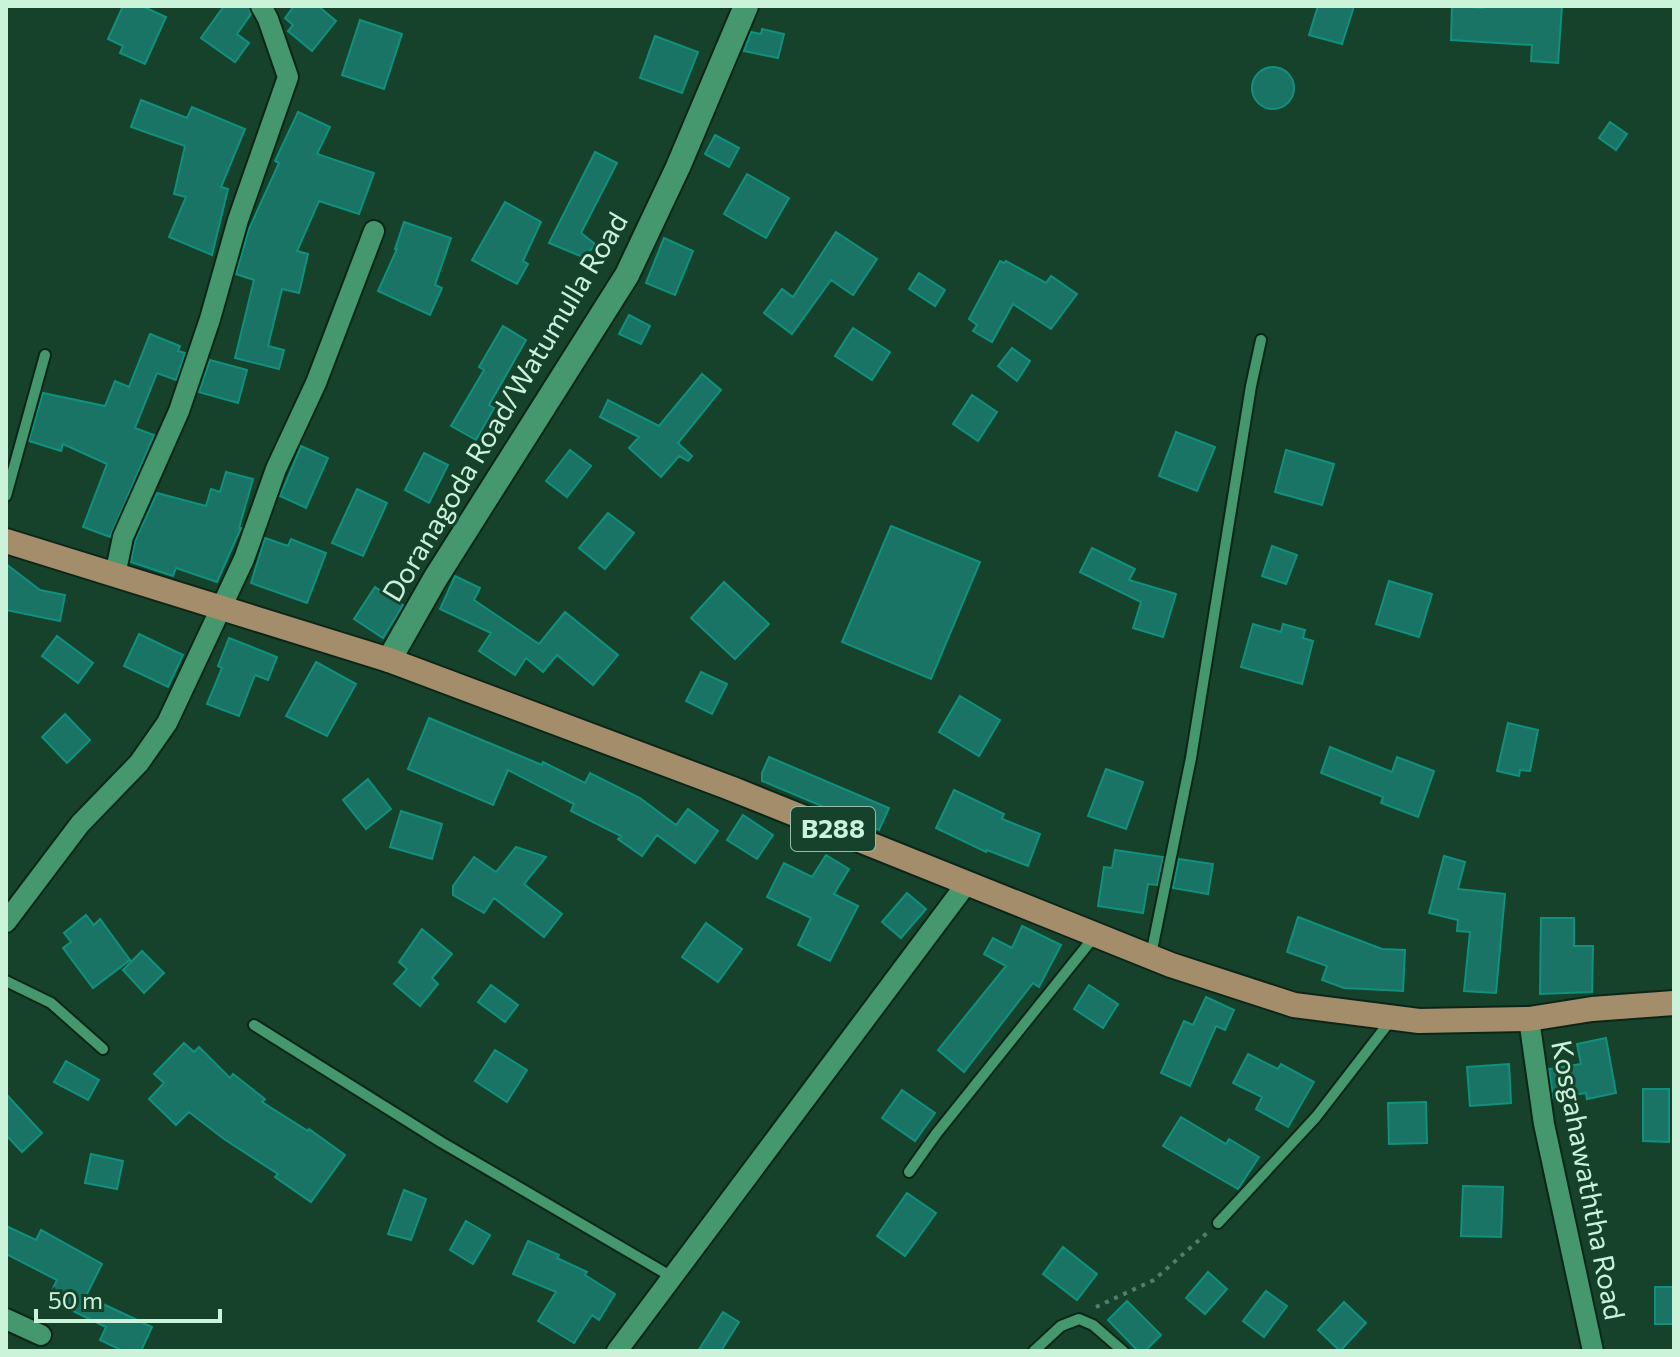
<svg xmlns="http://www.w3.org/2000/svg" width="1680" height="1357" viewBox="0 0 1680 1357" font-family="Commissioner,sans-serif">
  <style>
    .building { fill: #1a7465; stroke: #10917e; stroke-width: 2 }
    .lines { fill: none; stroke-linecap: round; stroke-linejoin: round }
    .lane-casing { stroke: #0b2618; stroke-width: 14 }
    .street-casing { stroke: #0b2618; stroke-width: 24 }
    .secondary-casing { stroke: #0b2618; stroke-width: 28 }
    .primary-casing { stroke: #0b2618; stroke-width: 28 }
    .path { stroke: #537e67; stroke-width: 4; stroke-dasharray: 4 6; stroke-linecap: butt }
    .lane { stroke: #45986d; stroke-width: 10 }
    .street { stroke: #45986d; stroke-width: 20 }
    .secondary { stroke: #45986d; stroke-width: 24 }
    .primary { stroke: #a48d6b; stroke-width: 24 }
    .labels { text-anchor: middle; stroke-width: 6; stroke-linejoin: round; paint-order: stroke }
    .shield { fill: #16422c; stroke: #95bea6; stroke-width: 2 }
    .shield-label { font-size: 26px; font-weight: bold; fill: #cbf3da }
    .street-label { font-size: 28px; fill: #cbf3da; stroke: #16422c }
  </style>
  <rect width="100%" height="100%" fill="#16422c"/>
  <path class="building" d="M 123,6 L 142,6 L 166,17 L 145,64 L 120,53 L 123,46 L 108,39 Z
    M 224,6 L 248,6 L 251,14 L 237,34 L 249,43 L 235,62 L 201,38 Z
    M 294,6 L 318,6 L 336,21 L 312,51 L 288,31 L 293,25 L 285,18 Z
    M 1318,6 L 1354,6 L 1342,44 L 1309,35 Z
    M 1452,6 L 1483,8 L 1483,6 L 1562,6 L 1558,63 L 1531,61 L 1532,45 L 1451,40 Z
    M 360,20 L 402,34 L 384,89 L 342,75 Z
    M 762,29 L 784,34 L 778,58 L 744,51 L 751,32 L 761,34 Z
    M 655,36 L 698,52 L 682,93 L 640,78 Z
    M1252 88a21 21 0 1 1 42 0a21 21 0 1 1-42 0Z
    M 141,100 L 187,118 L 192,107 L 245,129 L 221,187 L 228,189 L 212,255 L 169,237 L 186,197 L 174,194 L 185,146 L 131,127 Z
    M 298,112 L 330,127 L 317,154 L 374,173 L 359,214 L 319,201 L 297,251 L 308,254 L 299,293 L 282,289 L 268,346 L 284,350 L 279,369 L 235,358 L 254,280 L 236,274 L 249,229 L 279,163 L 275,161 Z
    M 1610,122 L 1627,134 L 1616,150 L 1599,138 Z
    M 715,135 L 739,148 L 729,167 L 705,154 Z
    M 595,152 L 617,163 L 581,233 L 595,244 L 585,258 L 549,243 Z
    M 747,174 L 789,198 L 766,238 L 724,214 Z
    M 505,202 L 541,222 L 523,261 L 528,264 L 517,284 L 472,260 Z
    M 404,222 L 451,238 L 435,285 L 442,288 L 430,315 L 378,291 L 397,249 L 395,249 Z
    M 836,232 L 877,259 L 853,295 L 831,280 L 792,334 L 764,313 L 782,289 L 793,297 Z
    M 664,238 L 693,251 L 675,295 L 646,283 Z
    M 1000,261 L 1004,263 L 1006,261 L 1046,283 L 1051,276 L 1077,294 L 1051,329 L 1013,304 L 992,342 L 973,331 L 977,325 L 969,319 Z
    M 919,273 L 945,290 L 935,306 L 909,289 Z
    M 629,315 L 650,326 L 641,344 L 619,334 Z
    M 503,326 L 526,340 L 489,405 L 494,408 L 476,440 L 451,426 L 484,370 L 479,367 Z
    M 853,328 L 890,352 L 872,380 L 835,356 Z
    M 150,334 L 180,346 L 178,351 L 185,353 L 176,380 L 157,373 L 135,428 L 154,435 L 110,537 L 83,527 L 107,464 L 63,444 L 61,451 L 29,441 L 43,393 L 105,406 L 115,381 L 129,387 Z
    M 1012,348 L 1030,361 L 1017,381 L 998,366 Z
    M 210,360 L 247,370 L 238,403 L 199,392 Z
    M 702,374 L 721,390 L 678,443 L 692,456 L 688,461 L 679,456 L 661,477 L 629,448 L 639,437 L 600,417 L 608,400 L 659,426 Z
    M 972,395 L 997,412 L 978,441 L 953,424 Z
    M 1176,432 L 1215,447 L 1197,491 L 1159,476 Z
    M 301,446 L 328,458 L 306,508 L 280,496 Z
    M 570,450 L 591,466 L 567,497 L 546,481 Z
    M 1286,450 L 1334,464 L 1322,505 L 1275,492 Z
    M 424,453 L 448,465 L 429,503 L 405,490 Z
    M 226,472 L 253,479 L 239,528 L 241,528 L 217,582 L 176,568 L 173,576 L 131,562 L 135,541 L 157,493 L 206,506 L 211,489 L 220,492 Z
    M 357,489 L 387,503 L 363,556 L 332,543 Z
    M 608,513 L 634,533 L 605,569 L 579,548 Z
    M 891,526 L 980,562 L 931,679 L 842,642 Z
    M 265,538 L 288,546 L 291,539 L 326,553 L 307,603 L 251,583 Z
    M 1272,546 L 1297,555 L 1286,584 L 1262,576 Z
    M 1092,548 L 1135,569 L 1129,580 L 1176,594 L 1163,637 L 1133,628 L 1141,602 L 1080,572 Z
    M 6,564 L 40,590 L 65,595 L 60,621 L 6,610 Z
    M 455,576 L 480,588 L 474,600 L 539,644 L 565,612 L 618,655 L 593,685 L 557,655 L 543,672 L 526,658 L 515,675 L 479,651 L 491,633 L 440,609 Z
    M 1389,581 L 1432,594 L 1419,637 L 1376,624 Z
    M 724,582 L 769,624 L 735,659 L 691,618 Z
    M 375,587 L 403,605 L 383,638 L 354,619 Z
    M 1253,624 L 1281,632 L 1283,624 L 1305,630 L 1303,638 L 1313,641 L 1302,684 L 1241,667 Z
    M 139,634 L 183,655 L 168,687 L 124,666 Z
    M 57,636 L 93,663 L 78,683 L 42,656 Z
    M 229,638 L 277,657 L 268,680 L 255,675 L 239,716 L 207,704 L 222,668 L 218,666 Z
    M 316,662 L 356,684 L 327,736 L 286,716 Z
    M 701,672 L 727,684 L 712,714 L 686,701 Z
    M 960,696 L 1000,720 L 979,756 L 939,732 Z
    M 65,714 L 90,740 L 67,763 L 42,737 Z
    M 429,718 L 542,765 L 543,762 L 585,783 L 590,773 L 640,798 L 676,825 L 688,809 L 718,831 L 695,863 L 657,835 L 642,856 L 618,839 L 621,836 L 571,811 L 574,804 L 508,770 L 493,805 L 408,769 Z
    M 1508,723 L 1538,730 L 1530,771 L 1520,770 L 1519,776 L 1497,771 Z
    M 1330,747 L 1392,772 L 1397,757 L 1434,771 L 1418,817 L 1381,803 L 1383,797 L 1321,773 Z
    M 769,757 L 889,808 L 879,830 L 762,781 L 762,773 Z
    M 1106,769 L 1143,782 L 1126,829 L 1088,816 Z
    M 368,779 L 391,809 L 366,829 L 343,800 Z
    M 954,790 L 1004,814 L 1002,819 L 1040,834 L 1028,866 L 987,850 L 986,852 L 936,828 Z
    M 401,811 L 442,824 L 432,859 L 390,847 Z
    M 743,815 L 773,835 L 757,859 L 727,840 Z
    M 516,847 L 546,857 L 524,884 L 562,914 L 544,937 L 494,898 L 484,913 L 453,895 L 453,886 L 474,857 L 496,872 Z
    M 1115,850 L 1163,857 L 1157,885 L 1148,884 L 1143,913 L 1098,906 L 1104,867 L 1112,868 Z
    M 826,855 L 849,869 L 834,894 L 858,906 L 830,961 L 798,945 L 811,918 L 767,897 L 784,863 L 812,877 Z
    M 1444,856 L 1465,862 L 1458,889 L 1505,894 L 1496,993 L 1464,991 L 1470,932 L 1457,931 L 1458,920 L 1429,913 Z
    M 1179,859 L 1213,864 L 1208,894 L 1173,888 Z
    M 907,893 L 926,909 L 901,938 L 882,922 Z
    M 86,915 L 94,925 L 100,919 L 130,960 L 93,988 L 63,948 L 71,942 L 64,933 Z
    M 1298,917 L 1382,949 L 1405,950 L 1403,991 L 1344,988 L 1322,980 L 1327,966 L 1287,952 Z
    M 1541,918 L 1574,918 L 1574,946 L 1593,946 L 1592,992 L 1540,994 Z
    M 706,923 L 742,949 L 718,982 L 682,957 Z
    M 1022,926 L 1061,945 L 1039,987 L 1033,983 L 964,1072 L 938,1050 L 1006,966 L 984,954 L 993,938 L 1012,948 Z
    M 422,929 L 452,954 L 432,978 L 438,984 L 420,1006 L 394,984 L 407,969 L 399,962 Z
    M 142,951 L 164,973 L 144,993 L 123,970 Z
    M 491,985 L 518,1005 L 505,1022 L 478,1002 Z
    M 1089,985 L 1118,1004 L 1103,1028 L 1074,1009 Z
    M 1206,997 L 1234,1010 L 1225,1030 L 1216,1026 L 1190,1086 L 1161,1073 L 1184,1021 L 1193,1025 Z
    M 1606,1038 L 1616,1093 L 1587,1099 L 1586,1093 L 1553,1098 L 1549,1069 L 1581,1064 L 1577,1044 Z
    M 184,1043 L 194,1052 L 199,1047 L 230,1078 L 233,1074 L 265,1099 L 262,1102 L 308,1131 L 309,1129 L 345,1155 L 311,1202 L 275,1177 L 278,1174 L 224,1139 L 189,1112 L 176,1125 L 149,1099 L 164,1083 L 154,1074 Z
    M 495,1050 L 527,1070 L 507,1102 L 475,1081 Z
    M 1248,1054 L 1278,1069 L 1281,1064 L 1314,1082 L 1288,1127 L 1256,1109 L 1262,1097 L 1233,1083 Z
    M 66,1061 L 99,1080 L 88,1100 L 54,1082 Z
    M 1509,1064 L 1511,1103 L 1470,1106 L 1467,1067 Z
    M 1643,1089 L 1669,1089 L 1669,1142 L 1643,1141 Z
    M 902,1090 L 935,1113 L 915,1141 L 882,1118 Z
    M 6,1094 L 42,1133 L 22,1152 L 6,1135 Z
    M 1426,1102 L 1427,1143 L 1389,1144 L 1388,1103 Z
    M 1181,1117 L 1226,1144 L 1229,1139 L 1259,1157 L 1238,1189 L 1163,1146 Z
    M 91,1154 L 123,1161 L 117,1189 L 85,1183 Z
    M 1463,1186 L 1503,1187 L 1501,1237 L 1461,1236 Z
    M 404,1190 L 426,1199 L 411,1240 L 388,1234 Z
    M 907,1193 L 936,1213 L 905,1256 L 877,1236 Z
    M 466,1221 L 490,1235 L 473,1264 L 450,1250 Z
    M 6,1226 L 36,1240 L 41,1230 L 102,1264 L 86,1296 L 152,1327 L 141,1351 L 123,1351 L 100,1340 L 106,1327 L 48,1299 L 57,1280 L 6,1254 Z
    M 528,1241 L 559,1255 L 557,1258 L 587,1272 L 585,1275 L 615,1294 L 599,1320 L 592,1315 L 574,1343 L 538,1321 L 556,1292 L 513,1274 Z
    M 1063,1247 L 1097,1274 L 1077,1300 L 1043,1274 Z
    M 1208,1272 L 1227,1289 L 1205,1314 L 1186,1298 Z
    M 1655,1287 L 1674,1287 L 1674,1324 L 1655,1324 Z
    M 1266,1291 L 1287,1306 L 1264,1337 L 1243,1321 Z
    M 1127,1301 L 1161,1335 L 1145,1351 L 1138,1351 L 1108,1320 Z
    M 1344,1302 L 1366,1323 L 1340,1351 L 1318,1330 Z
    M 723,1312 L 739,1322 L 721,1351 L 698,1351 Z"/>
  <g class="lines">
    <g class="lane-casing">
      <path id="lane" d="M 6,496 L 45,355
        M 1151,955 L 1191,758 L 1251,386 L 1261,340
        M 6,981 L 51,1003 L 103,1049
        M 254,1025 L 441,1142 L 672,1277
        M 909,1172 L 936,1134 L 1094,937
        M 1218,1223 L 1316,1117 L 1391,1020
        M 1034,1351 L 1061,1326 L 1079,1319 L 1093,1325 L 1123,1351"/>
    </g>
    <g class="street-casing">
      <path id="street" d="M 115,575 L 123,537 L 179,411 L 210,319 L 238,220 L 288,77 L 268,19 L 261,6
        M 6,922 L 80,824 L 139,763 L 167,723 L 244,559 L 276,469 L 316,383 L 374,231
        M 1529,1019 L 1544,1124 L 1593,1351
        M 6,1319 L 41,1335
        M 617,1351 L 967,883"/>
    </g>
    <g class="secondary-casing">
      <path id="secondary" d="M 389,660 L 435,579 L 627,275 L 678,167 L 746,6"/>
    </g>
    <g class="primary-casing">
      <path id="primary" d="M 6,541 L 389,660 L 730,788 L 1171,965 L 1294,1005 L 1419,1021 L 1529,1019 L 1592,1009 L 1674,1003"/>
    </g>
    <path class="path" d="M 1096,1307 L 1154,1280 L 1207,1233"/>
    <use href="#lane" class="lane"/>
    <use href="#street" class="street"/>
    <use href="#secondary" class="secondary"/>
    <use href="#primary" class="primary"/>
  </g>
  <g class="labels">
    <rect class="shield" x="791" y="807" width="84" height="44" rx="6"/>
    <g class="shield-label">
      <text x="833" y="838">B288</text>
    </g>
    <g class="street-label">
      <text transform="translate(505 407) rotate(-59)" y="10">Doranagoda Road/Watumulla Road</text>
      <text transform="translate(1588 1180) rotate(79)" y="10">Kosgahawaththa Road</text>
    </g>
  </g>
  <rect width="1680" height="1357" fill="none" stroke="#cbf3da" stroke-width="16"/>
  <path d="M36 1309v12h184v-12" fill="none" stroke="#cbf3da" stroke-width="4"/>
  <text x="48" y="1309" font-size="24" fill="#cbf3da" stroke="#16422c" stroke-width="6" paint-order="stroke">50 m</text>
</svg>
